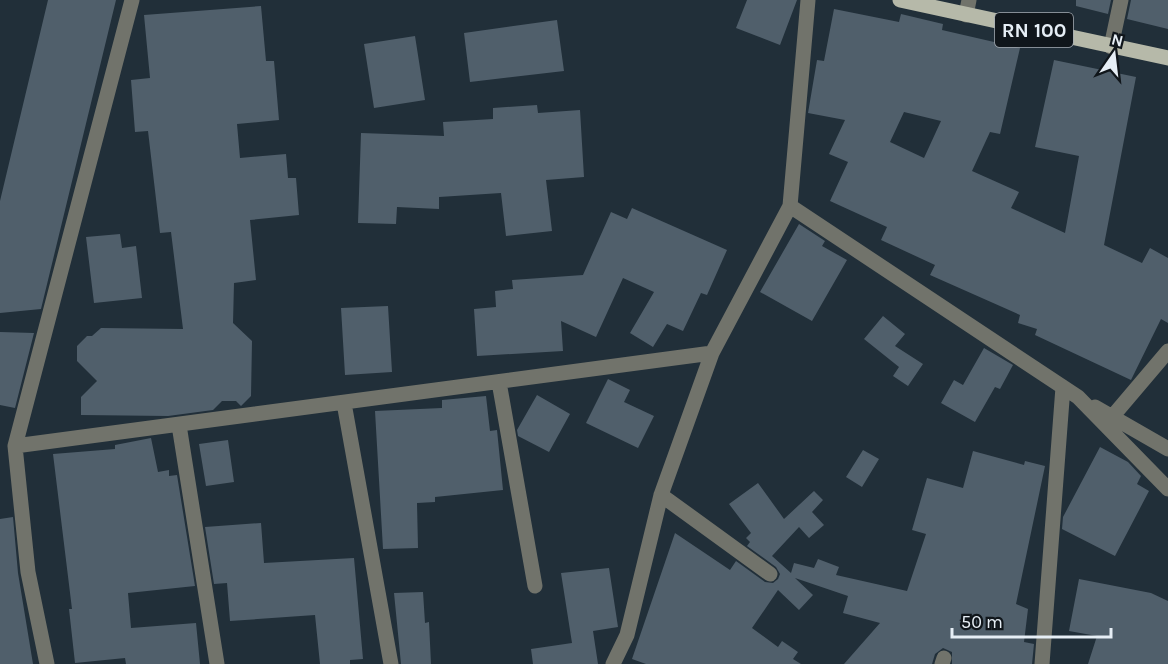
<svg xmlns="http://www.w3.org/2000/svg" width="1168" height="664" viewBox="0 0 1168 664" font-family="Karla,sans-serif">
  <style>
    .building { fill: #505f6b; fill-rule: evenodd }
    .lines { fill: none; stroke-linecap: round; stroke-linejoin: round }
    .minor { stroke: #71736b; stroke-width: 15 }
    .major { stroke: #b6b9a9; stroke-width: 15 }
    .labels { text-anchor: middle; stroke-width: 5; stroke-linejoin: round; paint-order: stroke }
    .shield { fill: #10161b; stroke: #a6adb4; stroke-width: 1.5 }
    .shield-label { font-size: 20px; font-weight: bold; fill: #e6eef5 }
  </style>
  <rect width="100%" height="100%" fill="#212f39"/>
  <path class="building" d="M 48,0 L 116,0 L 41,309 L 0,313 L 0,201 Z
    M 747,0 L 797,0 L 780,45 L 736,28 Z
    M 1076,0 L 1111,0 L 1108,14 L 1076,6 Z
    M 1131,0 L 1168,0 L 1168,29 L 1127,19 Z
    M 261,6 L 266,61 L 274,61 L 279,120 L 237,124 L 240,158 L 286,154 L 288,178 L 296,178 L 299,215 L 250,220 L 256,280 L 234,283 L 233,323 L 252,341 L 251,396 L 241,406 L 236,401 L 222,401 L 213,410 L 168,416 L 81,415 L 81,397 L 97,381 L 77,361 L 77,346 L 87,336 L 92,336 L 101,328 L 183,329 L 171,232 L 160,233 L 148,131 L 135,132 L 131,80 L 150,78 L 144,15 Z
    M 834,9 L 899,22 L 901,14 L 943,24 L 942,30 L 1020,48 L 1000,134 L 990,132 L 972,171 L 1019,192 L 1011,208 L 1065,233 L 1079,156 L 1035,147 L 1054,60 L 1136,77 L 1104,245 L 1142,263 L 1150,248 L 1168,258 L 1168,323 L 1161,319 L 1131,380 L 1035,335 L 1037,329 L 1018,323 L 1020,315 L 930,275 L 935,265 L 881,240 L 887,227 L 830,201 L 848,162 L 829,154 L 845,120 L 808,113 L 817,60 L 824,61 ZM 904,112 L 941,121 L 924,158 L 890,142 Z
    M 557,20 L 564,71 L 470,82 L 464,33 Z
    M 415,36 L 425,100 L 374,108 L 364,44 Z
    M 537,105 L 538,113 L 580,110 L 584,177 L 546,180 L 552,231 L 506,236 L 501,193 L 439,197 L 439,209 L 397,207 L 396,224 L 358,223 L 361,133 L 444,136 L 443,122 L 493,119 L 493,108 Z
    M 632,208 L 727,250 L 707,295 L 701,293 L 683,331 L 667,324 L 653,347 L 630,333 L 654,292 L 623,278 L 596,337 L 561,321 L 563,351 L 477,356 L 474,309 L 496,307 L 495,291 L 513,289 L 512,280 L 583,275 L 611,212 L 627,219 Z
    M 799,224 L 825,241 L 822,246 L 847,260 L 812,321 L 760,292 Z
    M 120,234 L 122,248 L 136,246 L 142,298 L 94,303 L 86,237 Z
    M 388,306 L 392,372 L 345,375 L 341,308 Z
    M 883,316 L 905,334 L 895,346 L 923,364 L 908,386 L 893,376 L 899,367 L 864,339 Z
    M 0,332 L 34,333 L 15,408 L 0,405 Z
    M 984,348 L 1013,365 L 1000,389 L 995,387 L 975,422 L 941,403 L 954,380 L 963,385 Z
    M 608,379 L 630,390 L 624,402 L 654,416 L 638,448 L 586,423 Z
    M 537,395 L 570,414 L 549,452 L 518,436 L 517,430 Z
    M 486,396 L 490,431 L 497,430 L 503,490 L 435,497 L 435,502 L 417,503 L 418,548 L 383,549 L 375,411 L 442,408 L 442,400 Z
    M 151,438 L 158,472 L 169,470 L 169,476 L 177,475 L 195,586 L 128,593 L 131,628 L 196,623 L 200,664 L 126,664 L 125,658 L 75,663 L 69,609 L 72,609 L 53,454 L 115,449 L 115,445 Z
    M 228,440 L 234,482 L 206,486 L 199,444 Z
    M 1100,447 L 1128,462 L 1141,476 L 1137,484 L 1149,491 L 1115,556 L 1062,529 L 1063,517 Z
    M 863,450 L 879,459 L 862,487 L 846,477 Z
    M 973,451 L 1024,465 L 1025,461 L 1045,466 L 1016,604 L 1028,609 L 1024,642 L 1034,644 L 1032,664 L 952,664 L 952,652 L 943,648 L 935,654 L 932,664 L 844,664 L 880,623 L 843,613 L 848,596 L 795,578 L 813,595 L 799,610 L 778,590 L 752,628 L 778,647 L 782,641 L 798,652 L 793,659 L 801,664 L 646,664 L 632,659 L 675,533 L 730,570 L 736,561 L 765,582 L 773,583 L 778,579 L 780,574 L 776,567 L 747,546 L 750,542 L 746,538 L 751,533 L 729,504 L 758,483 L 784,519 L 814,491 L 823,500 L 812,512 L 824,525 L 809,538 L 799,527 L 772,556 L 791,573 L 794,563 L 814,568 L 818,559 L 839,567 L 836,575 L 907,591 L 926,534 L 912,530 L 927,478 L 963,488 Z
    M 13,517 L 18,573 L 33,664 L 0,664 L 0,519 Z
    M 261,523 L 264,563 L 354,558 L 363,659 L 350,660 L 350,664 L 320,664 L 315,615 L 230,621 L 227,583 L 214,584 L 205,527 Z
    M 609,568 L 618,627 L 593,631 L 598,664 L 533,664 L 531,649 L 572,643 L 561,573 Z
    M 1079,579 L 1151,593 L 1168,601 L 1168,664 L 1088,664 L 1097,636 L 1069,631 Z
    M 423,592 L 425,623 L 429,622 L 431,664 L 401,664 L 394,593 Z"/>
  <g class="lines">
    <path class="minor" d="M 808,0 L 790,206 L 1078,397 L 1168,489
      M 966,15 L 969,0
      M 1111,47 L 1121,0
      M 499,382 L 535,586
      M 344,403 L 391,664
      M 1095,407 L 1168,449
      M 1112,417 L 1168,351
      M 179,425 L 217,664
      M 15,446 L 712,353 L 790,206
      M 661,495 L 770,574
      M 47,664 L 28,572 L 15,446 L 132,0
      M 613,664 L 627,635 L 661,495 L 712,353
      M 942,664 L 944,658
      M 1042,664 L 1063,387"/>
    <path class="major" d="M 900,0 L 1168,58"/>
  </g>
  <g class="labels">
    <rect class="shield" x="995" y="13" width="78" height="34" rx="4.5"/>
    <g class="shield-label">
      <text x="1034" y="37">RN 100</text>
    </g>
  </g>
  <g transform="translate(1114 54) rotate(14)" stroke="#10161b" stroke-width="4.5" paint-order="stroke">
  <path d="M0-4.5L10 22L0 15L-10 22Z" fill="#e6eef5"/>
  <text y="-9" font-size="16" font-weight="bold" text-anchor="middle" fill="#e6eef5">N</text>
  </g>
  <path d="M952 628v9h159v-9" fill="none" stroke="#e6eef5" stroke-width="3"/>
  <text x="961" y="628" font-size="18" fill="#e6eef5" stroke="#10161b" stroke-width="4.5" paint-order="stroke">50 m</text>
</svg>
